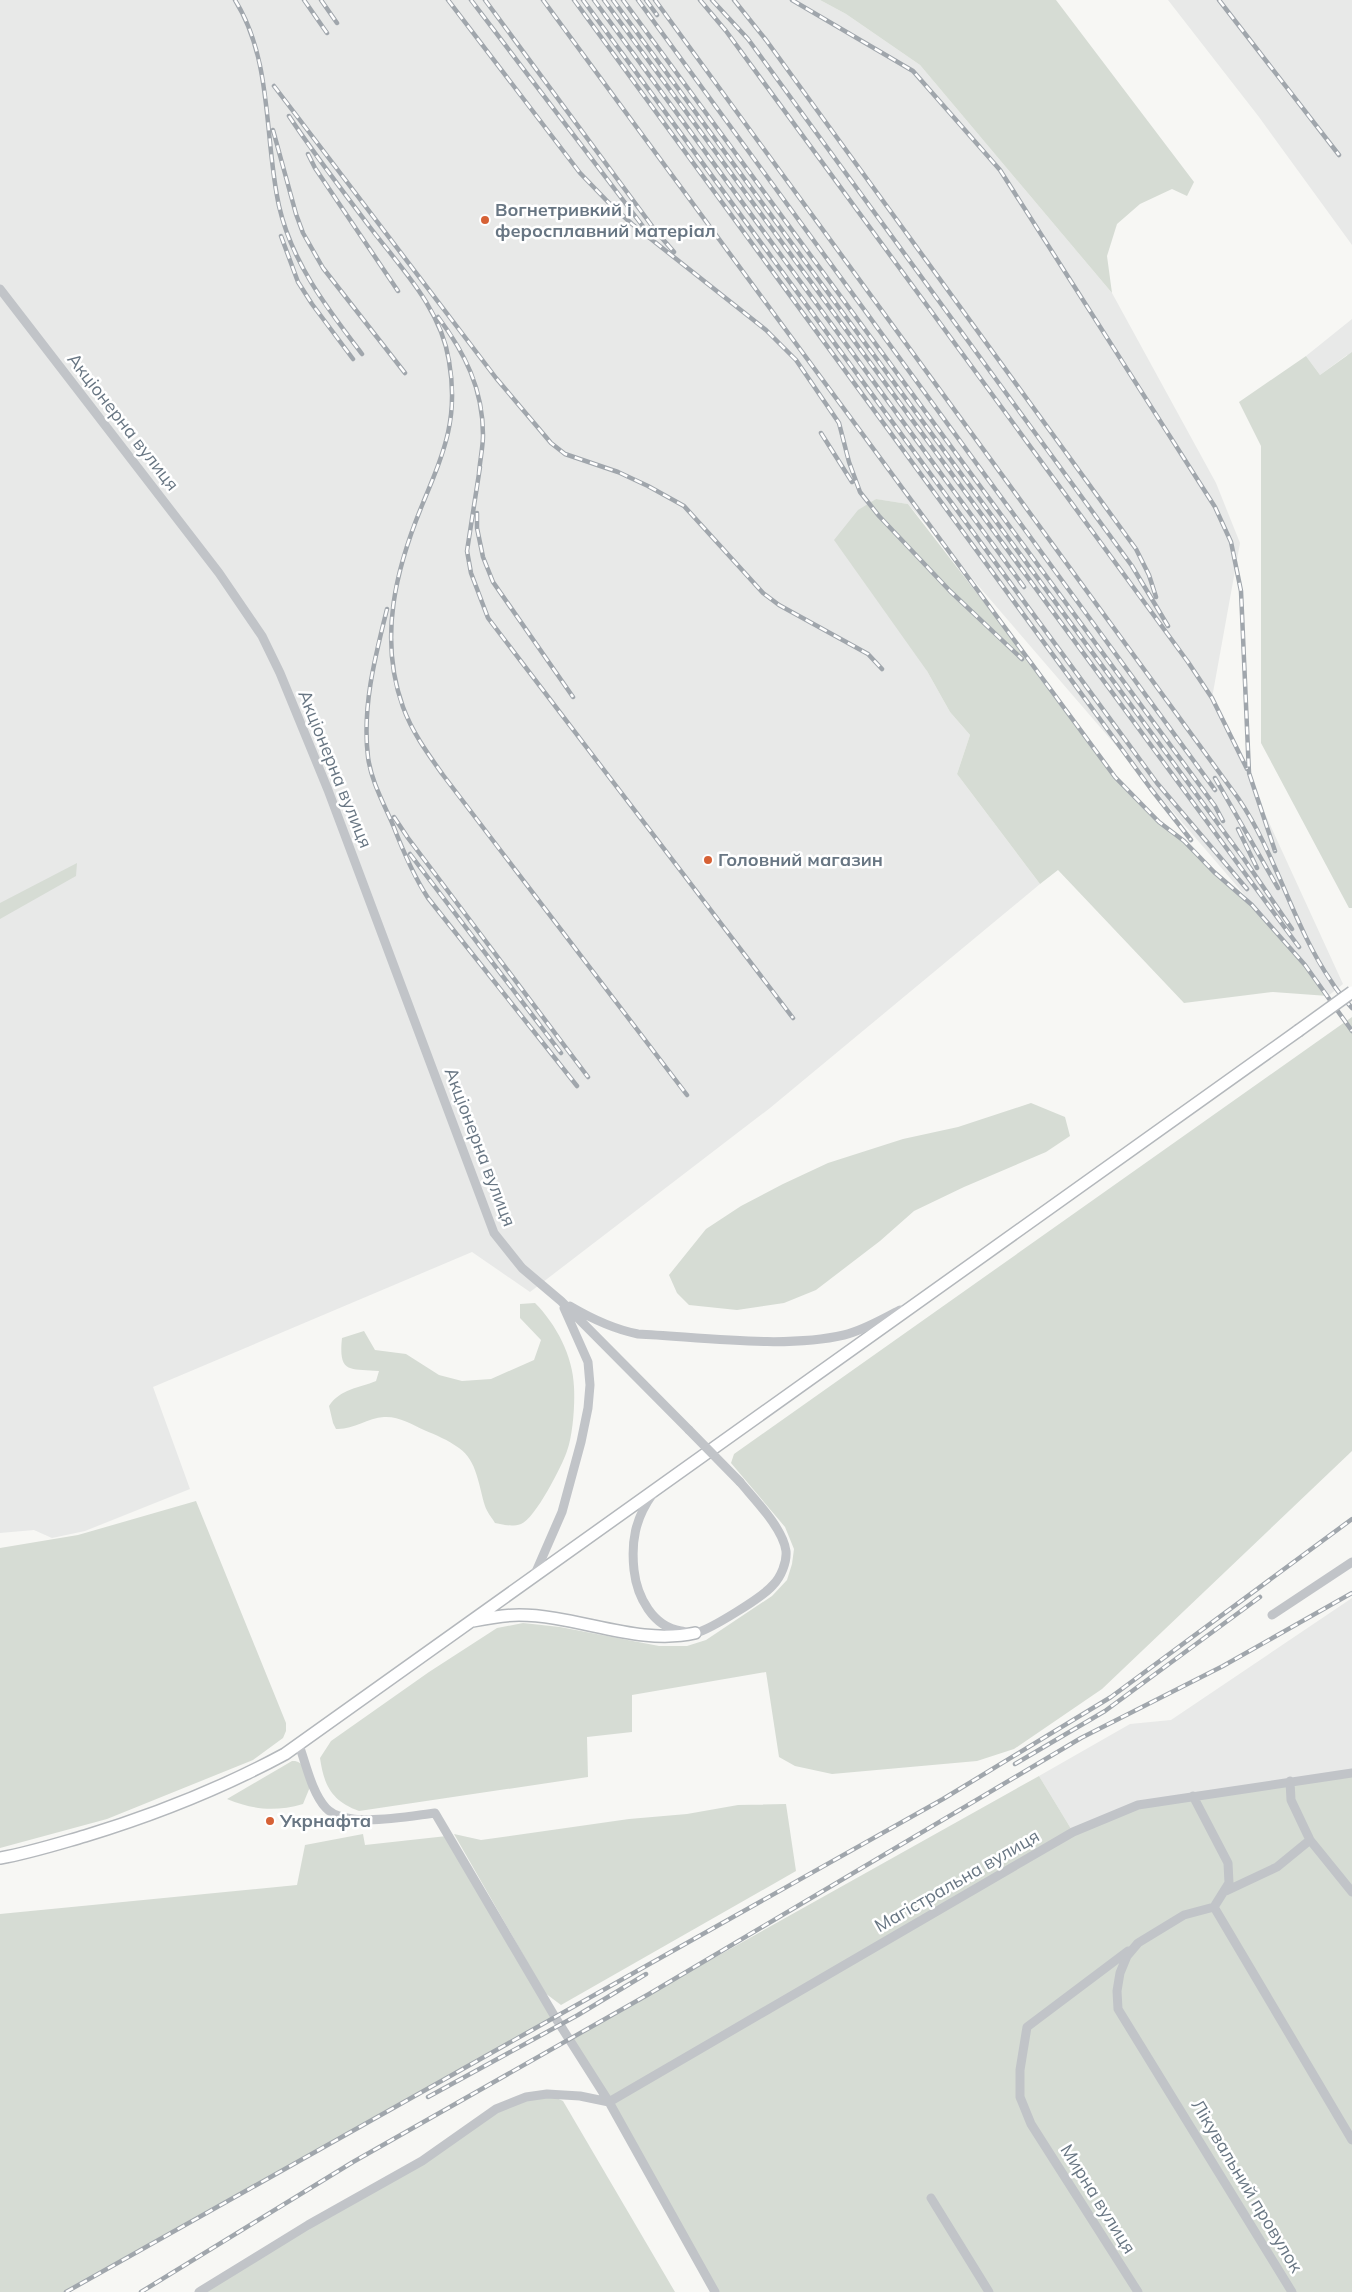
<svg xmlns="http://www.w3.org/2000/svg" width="1352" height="2292" viewBox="0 0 1352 2292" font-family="Mulish,sans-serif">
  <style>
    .built { fill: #e8e9e8 }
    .green { fill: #d6dcd4 }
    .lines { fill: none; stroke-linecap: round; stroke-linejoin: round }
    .major-casing { stroke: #b4b8bc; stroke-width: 14 }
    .minor { stroke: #c1c4c8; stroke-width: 9 }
    .major { stroke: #fff; stroke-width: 11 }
    .rail-casing { stroke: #a0a6ac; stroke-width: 4.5 }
    .rail { stroke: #fff; stroke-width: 2.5; stroke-dasharray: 8; stroke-linecap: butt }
    .major-bridge-casing { stroke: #b4b8bc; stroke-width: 14; stroke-linecap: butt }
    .minor-bridge { stroke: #c1c4c8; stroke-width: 9 }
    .major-bridge { stroke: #fff; stroke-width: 11 }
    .poi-dot { fill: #d66135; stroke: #fff; stroke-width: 2 }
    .labels { text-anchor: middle; stroke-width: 5; stroke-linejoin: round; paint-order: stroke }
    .poi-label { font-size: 18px; font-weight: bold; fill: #687683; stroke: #fff; text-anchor: start }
    .street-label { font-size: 18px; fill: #687683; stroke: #fff }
  </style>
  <rect width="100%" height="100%" fill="#f7f7f4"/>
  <path class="built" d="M 0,0 L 820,0 L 846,14 L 920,65 L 1112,293 L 1216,483 L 1240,543 L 1212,698 L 1343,984 L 1328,996 L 1305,965 L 908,504 L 875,499 L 927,671 L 950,712 L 970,735 L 957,774 L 1040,884 L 770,1108 L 530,1292 L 472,1252 L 153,1387 L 190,1489 L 85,1531 L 52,1538 L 34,1530 L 0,1533 Z
    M 1168,0 L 1352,0 L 1352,245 L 1259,117 Z
    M 1352,319 L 1352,361 L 1347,355 L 1320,375 L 1306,356 Z
    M 1352,1598 L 1352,1773 L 1073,1832 L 1039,1776 L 1130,1724 L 1171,1720 Z"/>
  <path class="green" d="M 820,0 L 1056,0 L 1194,182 L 1187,196 L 1172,189 L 1140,204 L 1117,224 L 1107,256 L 1112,293 L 920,65 L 846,14 Z
    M 1352,352 L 1352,908 L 1349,908 L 1261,743 L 1261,446 L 1239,402 L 1306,356 L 1320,375 Z
    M 876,499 L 908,504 L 1044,680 L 1115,777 L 1159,822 L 1184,841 L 1214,872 L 1252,905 L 1305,965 L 1328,996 L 1273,992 L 1184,1003 L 1058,870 L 1040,884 L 957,774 L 970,735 L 950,712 L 927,671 L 834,540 L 858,510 Z
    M 77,863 L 76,876 L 0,919 L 0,903 Z
    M 1352,1017 L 1352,1451 L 1102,1689 L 1014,1749 L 977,1761 L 832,1774 L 795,1766 L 779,1757 L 766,1672 L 632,1695 L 632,1732 L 587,1737 L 588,1777 L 359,1811 C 332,1801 324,1786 320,1758 L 331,1741 L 429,1672 L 497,1628 L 523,1623 L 560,1627 L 659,1646 L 687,1646 L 706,1640 L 772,1596 L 787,1580 L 792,1564 L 794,1549 L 785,1527 L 731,1463 L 734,1454 Z
    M 1031,1103 L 1065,1117 L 1070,1136 L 1046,1152 L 964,1187 L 914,1211 L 880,1241 L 816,1290 L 784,1303 L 737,1310 L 689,1305 L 677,1293 L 669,1275 L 706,1229 L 741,1206 L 783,1184 L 828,1163 L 903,1139 L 958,1127 Z
    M 535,1303 C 556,1324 573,1356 574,1387 C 575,1404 573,1435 567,1451 C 562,1466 535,1519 521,1524 C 512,1527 504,1525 495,1523 C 492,1518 487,1512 485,1506 C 479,1487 477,1460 459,1448 C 448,1440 436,1435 424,1430 C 412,1424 398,1416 384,1417 C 367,1418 353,1430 336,1429 L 333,1423 L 329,1406 C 340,1389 359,1388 376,1381 L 379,1371 C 351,1368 338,1375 342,1338 L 364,1331 L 375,1350 L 406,1354 L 439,1375 L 462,1381 L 491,1379 L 534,1360 L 541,1340 L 520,1318 L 520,1304 Z
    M 196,1501 L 286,1723 L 286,1731 L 283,1738 L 253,1760 L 107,1819 L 0,1848 L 0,1548 L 78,1535 Z
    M 292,1761 C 306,1760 306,1776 310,1787 L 303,1804 C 275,1812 254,1810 227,1799 Z
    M 1352,1773 L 1352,2292 L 715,2292 L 569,2039 L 1039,1776 L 1073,1832 L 1138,1805 Z
    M 786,1804 L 796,1871 L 561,2005 L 545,1993 L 454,1834 L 481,1840 L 629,1819 L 687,1814 L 738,1805 Z
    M 363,1834 L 365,1845 L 447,1836 L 555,2017 L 66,2292 L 0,2292 L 0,1914 L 297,1885 L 305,1845 Z
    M 550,2095 L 563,2101 L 675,2292 L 206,2292 L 504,2105 Z"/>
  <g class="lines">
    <g class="major-casing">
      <path id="major" d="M 473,1621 C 488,1618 504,1615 519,1615 C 577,1615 638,1646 695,1633
        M 0,1858 C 29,1853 57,1844 85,1836 C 154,1815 222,1788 285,1754 L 1298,1031"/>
    </g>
    <path class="minor" d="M 0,289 L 219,573 L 262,636 L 280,673 L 328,790 L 494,1233 L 522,1268 L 561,1301 L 689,1430
      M 570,1306 C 592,1319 613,1329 638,1334 C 700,1337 785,1349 844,1335 C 864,1330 882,1319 900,1310
      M 652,1495 C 635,1519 631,1542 634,1570 C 637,1597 653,1627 681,1631 C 686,1632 692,1634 696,1633 C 711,1629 763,1597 773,1585 C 781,1577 787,1562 786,1551 C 783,1528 754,1499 740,1482
      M 535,1574 L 562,1512 L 581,1442 L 588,1408 L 590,1385 L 588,1362 L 564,1308
      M 1272,1615 L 1352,1562
      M 299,1745 C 306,1764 312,1793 326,1808 C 345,1829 409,1816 435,1813 L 555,2017 L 609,2102 L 715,2292
      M 1290,1781 L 1291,1800 L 1310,1840 L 1352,1892
      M 1193,1796 L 1228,1863 L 1229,1883 L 1214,1907 L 1184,1915 L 1138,1943 L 1127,1956 L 1120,1973 L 1117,1991 L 1118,2009 L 1292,2292
      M 1226,1891 L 1277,1867 L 1310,1840
      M 1214,1907 L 1352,2140
      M 1128,1951 L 1027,2027 L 1020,2070 L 1020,2097 L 1031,2124 L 1138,2292
      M 609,2102 L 1073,1832 L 1138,1805 L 1352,1773
      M 931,2198 L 989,2292
      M 199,2292 L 308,2225 L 422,2161 L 496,2109 L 526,2097 L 547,2094 L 580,2096 L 609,2102"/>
    <use href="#major" class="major"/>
    <g class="rail-casing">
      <path id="rail" d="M 235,0 C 273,61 264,138 279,206 C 292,263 327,308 362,354
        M 304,0 L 327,33
        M 321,0 L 337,23
        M 448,0 L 580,173 L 608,202 L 632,224 L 766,330 L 796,360 L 839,423 L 849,462 L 860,492 L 879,516 L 950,591 L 1022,659
        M 471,0 L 645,229
        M 485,0 L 655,230 L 674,252
        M 543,0 L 1115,777 L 1159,822 L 1184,841 L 1214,872 L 1252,905 L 1305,965 L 1352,1031
        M 574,0 L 1151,789 L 1191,840
        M 583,0 L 1157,783 L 1247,889
        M 594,0 L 1024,587
        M 604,0 L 1299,947
        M 613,0 L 1244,859 L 1292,929
        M 623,0 L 1215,806 L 1223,821
        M 638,0 L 1215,790
        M 646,0 L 657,15
        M 655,0 L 1238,798 C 1277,855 1292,924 1331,981 C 1337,991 1345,1000 1352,1008
        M 700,0 L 726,31 L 1188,662 L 1212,698 L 1247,769
        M 712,0 L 748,39 L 1132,566 L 1168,626
        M 734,0 L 766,40 L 1136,549 L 1149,575 L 1156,597
        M 792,0 L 913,71 L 1000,170 L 1215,507 L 1231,542 L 1241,591 L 1249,773 L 1275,851
        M 1219,0 L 1339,155
        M 274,86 L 496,378 L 551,443 L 565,454 L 618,472 L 648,486 L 684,506 L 763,593 L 779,605 L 868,654 L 882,669
        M 289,116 C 314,154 342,190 369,226 C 400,267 441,308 449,361 C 459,418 444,452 423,503 C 396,568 378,638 403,707 C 412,732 428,754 443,775 L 687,1095
        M 273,130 L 296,214 L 303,233 L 323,268 L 405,373
        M 308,154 L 315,168 L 398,291
        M 281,236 L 298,282 L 312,304 L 353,359
        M 438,317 C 465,353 483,389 483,435 C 483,447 480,460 479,473
        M 821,433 L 852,482
        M 480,467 L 467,551 L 471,573 L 488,618 L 793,1018
        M 477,513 L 477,528 L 483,557 L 493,582 L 573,697
        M 387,609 C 375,657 362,707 368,757 C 371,781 384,804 393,825 C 403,851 413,875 428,898 L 577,1086
        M 1215,778 L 1278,888
        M 394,817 L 408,838 L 588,1077
        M 1238,829 L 1257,868
        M 410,854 L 561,1053
        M 1015,1764 L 1105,1711 L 1260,1597
        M 428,2097 L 578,2015 L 646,1974
        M 66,2292 L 943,1799 L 1111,1697 L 1352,1519
        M 141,2292 L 353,2162 L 649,1994 L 1081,1738 L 1223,1666 L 1352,1593"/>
    </g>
    <use href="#rail" class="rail"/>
    <g class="major-bridge-casing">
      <path id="major-bridge" d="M 1298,1031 L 1352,992"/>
    </g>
    <path class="minor-bridge" d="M 689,1430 L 740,1482"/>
    <use href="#major-bridge" class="major-bridge"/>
  </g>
  <g class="poi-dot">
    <circle cx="485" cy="220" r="5"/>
    <circle cx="708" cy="860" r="5"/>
    <circle cx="270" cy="1821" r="5"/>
  </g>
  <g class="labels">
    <g class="poi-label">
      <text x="495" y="216">Вогнетривкий і<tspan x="495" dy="21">феросплавний матеріал</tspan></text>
      <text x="718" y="866">Головний магазин</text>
      <text x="280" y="1827">Укрнафта</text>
    </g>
    <g class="street-label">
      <text transform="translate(123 422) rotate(52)" y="6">Акціонерна вулиця</text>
      <text transform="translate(335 769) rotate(68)" y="6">Акціонерна вулиця</text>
      <text transform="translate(480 1147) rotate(69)" y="6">Акціонерна вулиця</text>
      <text transform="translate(957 1881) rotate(-30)" y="6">Магістральна вулиця</text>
      <text transform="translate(1247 2186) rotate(59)" y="6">Лікувальний провулок</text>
      <text transform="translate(1098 2199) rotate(58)" y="6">Мирна вулиця</text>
    </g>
  </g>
</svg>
